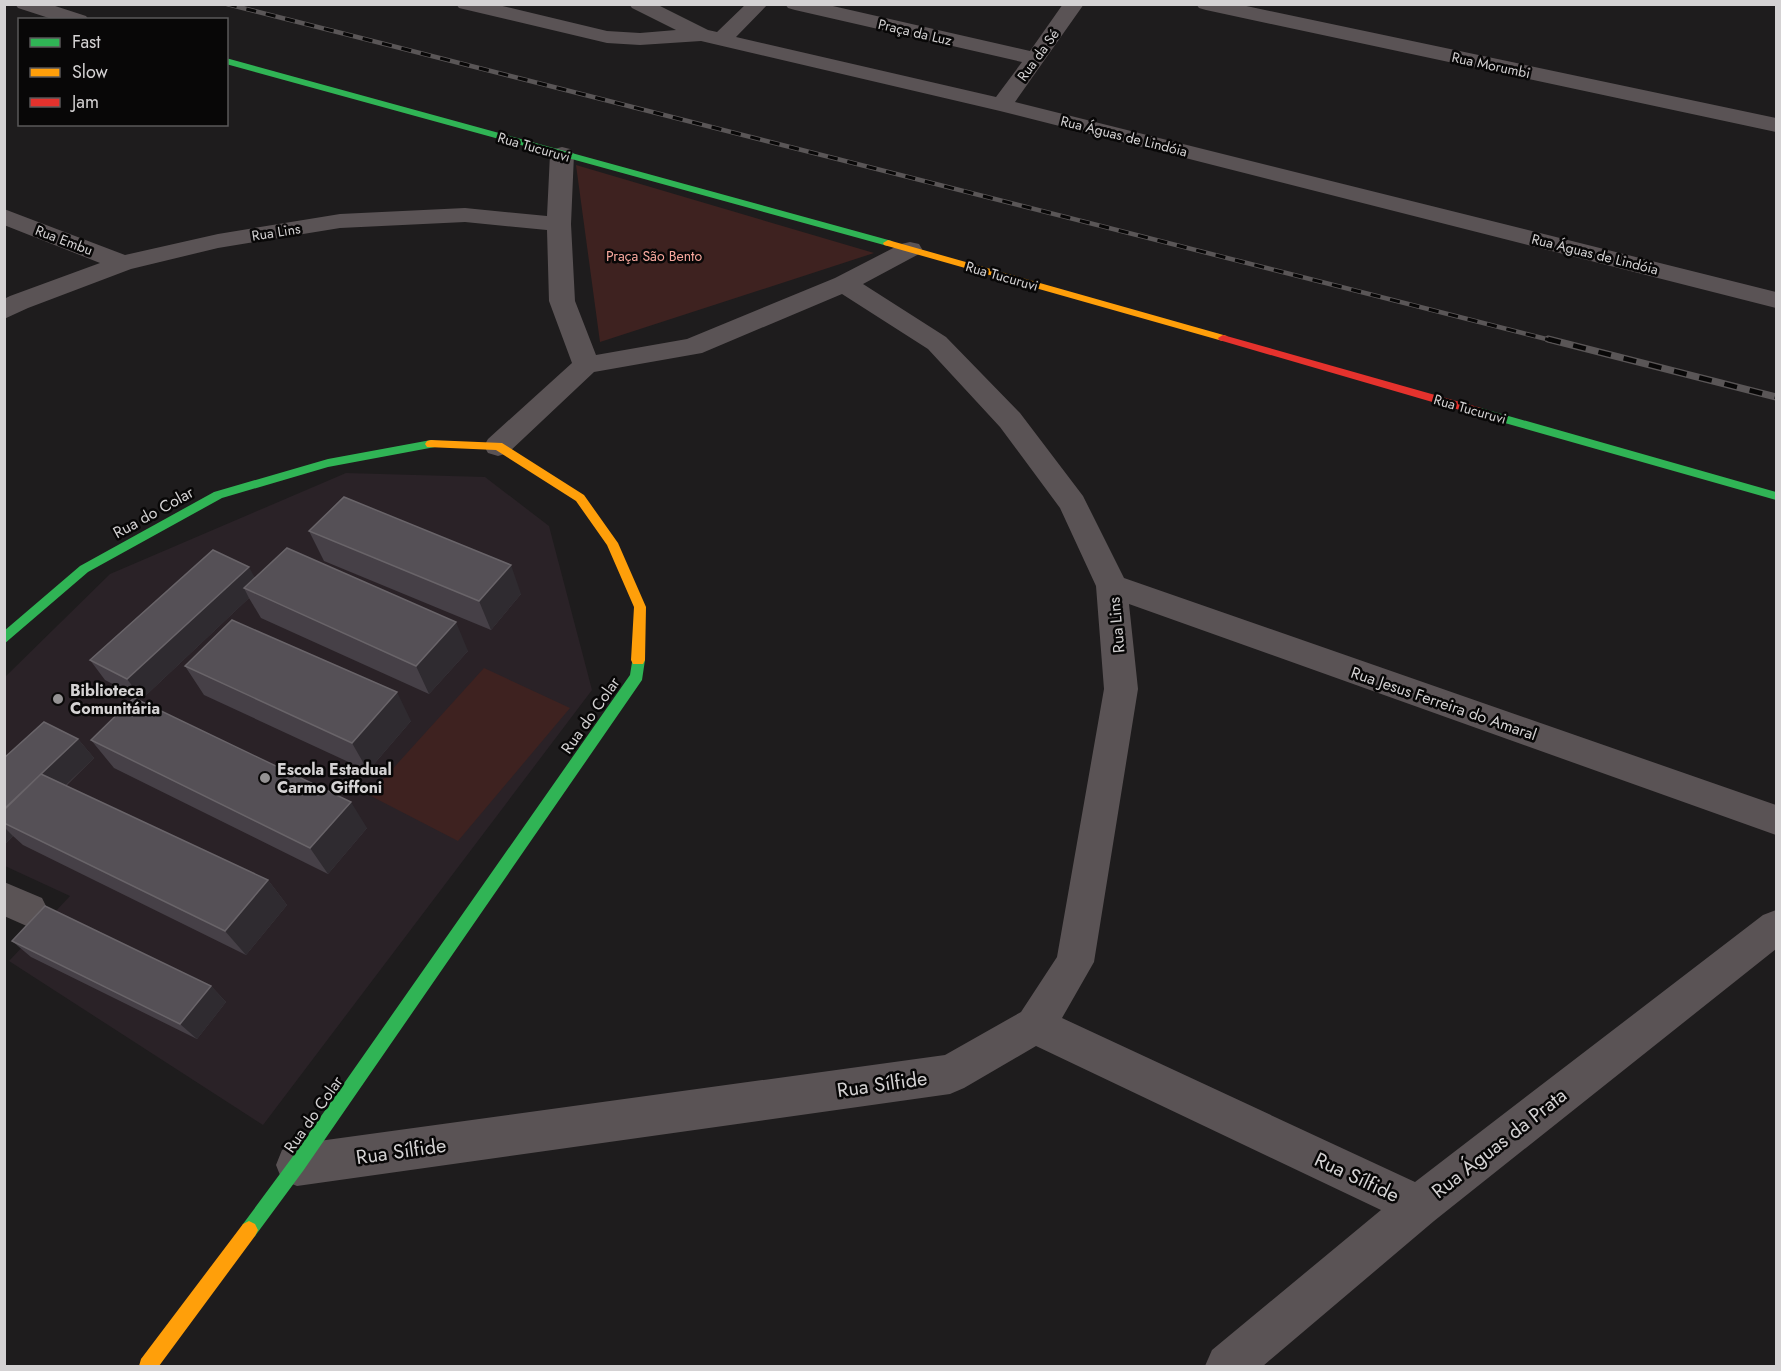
<svg xmlns="http://www.w3.org/2000/svg" width="1781" height="1371" viewBox="0 0 1781 1371" font-family="Jost,sans-serif">
  <style>
    .built { fill: #2a2227 }
    .green { fill: #3e2220 }
    .lines { fill: none; stroke-linecap: round; stroke-linejoin: round }
    .street { fill: #5a5355; fill-rule: evenodd }
    .fast { fill: #30b455; fill-rule: evenodd }
    .slow { fill: #ff9f0a; fill-rule: evenodd }
    .jam { fill: #e5322d; fill-rule: evenodd }
    .rail-far1-casing { stroke: #5a5657; stroke-width: 4.5 }
    .rail-casing { stroke: #5a5657; stroke-width: 7 }
    .rail-far1 { stroke: #080707; stroke-width: 3; stroke-dasharray: 10; stroke-linecap: butt }
    .rail { stroke: #080707; stroke-width: 4.5; stroke-dasharray: 13; stroke-linecap: butt }
    .wall { fill: #464047 }
    .shaded-wall { fill: #2f2b30 }
    .building { fill: #555056; stroke: #696469; stroke-width: 1.5 }
    .poi-dot { fill: #949293; stroke: #080707; stroke-width: 2 }
    .labels { text-anchor: middle; stroke-width: 5; stroke-linejoin: round; paint-order: stroke }
    .far-street-label { font-size: 14px; fill: #d4d2d3; stroke: #080707 }
    .far-park-label { font-size: 14px; fill: #f8a89e; stroke: #080707 }
    .street-label { font-size: 16px; fill: #d4d2d3; stroke: #080707 }
    .poi-label { font-size: 16px; font-weight: bold; fill: #d4d2d3; stroke: #080707; text-anchor: start }
    .near-street-label { font-size: 20px; fill: #d4d2d3; stroke: #080707 }
  </style>
  <rect width="100%" height="100%" fill="#1e1c1d"/>
  <path class="built" d="M 346,473 L 485,477 L 549,526 L 592,690 L 263,1125 L 9,961 L 70,896 L 5,866 L 5,677 L 110,574 Z"/>
  <path class="green" d="M 576,165 L 874,253 L 600,342 Z
    M 484,668 L 570,708 L 458,841 L 369,795 Z"/>
  <g class="lines">
    <path class="street" d="M 15,4 L 49,4 L 86,16 L 89,20 L 55,20 L 18,8 Z
      M 456,4 L 494,4 L 607,31 L 640,33 L 676,30 L 632,8 L 629,4 L 656,4 L 708,30 L 717,32 L 746,4 L 768,4 L 736,37 L 996,97 L 1022,62 L 795,10 L 788,8 L 785,4 L 824,4 L 1030,51 L 1063,4 L 1084,4 L 1015,102 L 1776,292 L 1776,308 L 1000,111 L 701,41 L 640,45 L 607,43 L 459,8 Z
      M 1196,4 L 1237,4 L 1776,118 L 1776,132 L 1206,10 L 1199,8 Z
      M 562,147 L 570,149 L 574,154 L 571,224 L 575,301 L 596,355 L 687,339 L 835,278 L 901,244 L 910,242 L 919,244 L 922,249 L 919,254 L 863,284 L 946,337 L 1020,413 L 1083,496 L 1124,578 L 1776,805 L 1776,835 L 1129,604 L 1138,689 L 1094,962 L 1062,1018 L 1415,1182 L 1763,915 L 1776,910 L 1776,949 L 1434,1221 L 1263,1366 L 1205,1366 L 1212,1350 L 1381,1210 L 1036,1046 L 964,1088 L 950,1094 L 297,1186 L 282,1180 L 276,1165 L 282,1150 L 297,1144 L 945,1055 L 1021,1012 L 1057,957 L 1104,689 L 1096,586 L 1060,508 L 1000,427 L 928,349 L 842,294 L 702,353 L 594,372 L 508,453 L 498,456 L 488,453 L 484,446 L 488,439 L 572,363 L 549,301 L 547,230 L 465,222 L 340,228 L 218,248 L 131,269 L 28,308 L 4,319 L 4,299 L 10,296 L 100,263 L 4,225 L 4,209 L 125,255 L 218,234 L 340,214 L 465,208 L 547,216 L 550,154 L 554,149 Z
      M 4,882 L 42,898 L 48,910 L 42,922 L 29,927 L 4,916 Z"/>
    <path class="fast" d="M 226,58 L 892,241 L 893,243 L 888,246 L 884,245 L 226,64 Z
      M 1477,407 L 1776,492 L 1776,500 L 1473,414 L 1471,411 Z
      M 431,440 L 435,441 L 437,444 L 435,447 L 328,467 L 222,498 L 88,572 L 4,644 L 4,631 L 80,566 L 214,492 L 328,459 Z
      M 638,655 L 643,656 L 645,660 L 642,680 L 303,1171 L 255,1236 L 249,1239 L 243,1236 L 240,1230 L 243,1224 L 291,1159 L 630,675 L 633,656 Z"/>
    <path class="slow" d="M 888,240 L 1227,336 L 1228,338 L 1223,341 L 1219,340 L 884,245 L 883,243 Z
      M 431,440 L 502,443 L 584,495 L 618,543 L 646,607 L 645,660 L 643,664 L 633,664 L 631,660 L 634,607 L 607,545 L 576,501 L 496,450 L 427,447 L 425,444 L 427,441 Z
      M 249,1221 L 255,1224 L 258,1230 L 255,1236 L 159,1366 L 139,1366 L 141,1359 L 243,1224 Z"/>
    <path class="jam" d="M 1223,335 L 1481,408 L 1483,411 L 1477,415 L 1219,340 L 1218,338 Z"/>
    <g class="rail-far1-casing">
      <path id="rail-far1" d="M 227,4 L 1554,341"/>
    </g>
    <g class="rail-casing">
      <path id="rail" d="M 1548,339 L 1776,397"/>
    </g>
    <use href="#rail-far1" class="rail-far1"/>
    <use href="#rail" class="rail"/>
  </g>
  <path class="wall" d="M 309,531 L 521,594 L 491,630 L 324,561 Z
    M 255,578 L 468,651 L 429,694 L 261,618 L 249,598 L 142,699 L 105,680 L 90,660 Z
    M 185,666 L 411,721 L 368,771 L 204,695 Z
    M 78,739 L 94,758 L 66,786 L 268,880 L 287,905 L 246,955 L 23,845 L 13,836 L 4,845 L 4,758 Z
    M 91,740 L 367,828 L 328,874 L 114,768 Z
    M 12,941 L 211,986 L 226,1002 L 197,1039 L 31,957 Z"/>
  <path class="shaded-wall" d="M 511,565 L 521,594 L 491,630 L 479,601 Z
    M 249,567 L 260,587 L 244,588 L 249,598 L 142,699 L 127,679 Z
    M 456,622 L 468,651 L 429,694 L 416,666 Z
    M 397,692 L 411,721 L 368,771 L 352,743 Z
    M 78,739 L 94,758 L 19,830 L 4,809 Z
    M 351,802 L 367,828 L 328,874 L 310,848 Z
    M 4,827 L 13,836 L 4,845 Z
    M 268,880 L 287,905 L 246,955 L 225,931 Z
    M 211,986 L 226,1002 L 197,1039 L 180,1024 Z"/>
  <path class="building" d="M 344,497 L 511,565 L 479,601 L 309,531 Z
    M 287,548 L 456,622 L 416,666 L 244,588 Z
    M 213,550 L 249,567 L 127,679 L 90,660 Z
    M 232,620 L 397,692 L 352,743 L 185,666 Z
    M 134,698 L 351,802 L 310,848 L 91,740 Z
    M 44,722 L 78,739 L 4,809 L 4,758 Z
    M 41,774 L 268,880 L 225,931 L 4,823 L 4,810 Z
    M 45,906 L 211,986 L 180,1024 L 12,941 Z"/>
  <g class="poi-dot">
    <circle cx="58" cy="699" r="6"/>
    <circle cx="265" cy="778" r="6"/>
  </g>
  <g class="labels">
    <g class="far-street-label">
      <text transform="translate(915 32) rotate(13)" y="5">Praça da Luz</text>
      <text transform="translate(1038 55) rotate(-54)" y="5">Rua da Sé</text>
      <text transform="translate(1491 65) rotate(12)" y="5">Rua Morumbi</text>
      <text transform="translate(1124 136) rotate(14)" y="5">Rua Águas de Lindóia</text>
      <text transform="translate(534 147) rotate(16)" y="5">Rua Tucuruvi</text>
      <text transform="translate(276 232) rotate(-9)" y="5">Rua Lins</text>
      <text transform="translate(64 240) rotate(21)" y="5">Rua Embu</text>
      <text transform="translate(1595 254) rotate(14)" y="5">Rua Águas de Lindóia</text>
      <text transform="translate(1002 276) rotate(16)" y="5">Rua Tucuruvi</text>
      <text transform="translate(1470 409) rotate(16)" y="5">Rua Tucuruvi</text>
    </g>
    <g class="far-park-label">
      <text x="654" y="261">Praça São Bento</text>
    </g>
    <g class="street-label">
      <text transform="translate(153 512) rotate(-29)" y="6">Rua do Colar</text>
      <text transform="translate(1116 625) rotate(-95)" y="6">Rua Lins</text>
      <text transform="translate(1444 703) rotate(19)" y="6">Rua Jesus Ferreira do Amaral</text>
      <text transform="translate(590 715) rotate(-55)" y="6">Rua do Colar</text>
      <text transform="translate(313 1114) rotate(-55)" y="6">Rua do Colar</text>
    </g>
    <g class="poi-label">
      <text x="70" y="696">Biblioteca<tspan x="70" dy="18">Comunitária</tspan></text>
      <text x="277" y="775">Escola Estadual<tspan x="277" dy="18">Carmo Giffoni</tspan></text>
    </g>
    <g class="near-street-label">
      <text transform="translate(882 1084) rotate(-8)" y="7">Rua Sílfide</text>
      <text transform="translate(1499 1143) rotate(-38)" y="7">Rua Águas da Prata</text>
      <text transform="translate(401 1151) rotate(-8)" y="7">Rua Sílfide</text>
      <text transform="translate(1357 1177) rotate(25)" y="7">Rua Sílfide</text>
    </g>
  </g>
  <rect width="1781" height="1371" fill="none" stroke="#d4d2d3" stroke-width="12"/>
  <rect x="18" y="18" width="210" height="108" fill="#080707" stroke="#5a5859" stroke-width="1.5"/>
  <rect x="30" y="38" width="30" height="9" fill="#30b455" stroke="#5a5859" stroke-width="1.5"/>
  <text x="72" y="48" font-size="18" fill="#d4d2d3">Fast</text>
  <rect x="30" y="68" width="30" height="9" fill="#ff9f0a" stroke="#5a5859" stroke-width="1.5"/>
  <text x="72" y="78" font-size="18" fill="#d4d2d3">Slow</text>
  <rect x="30" y="98" width="30" height="9" fill="#e5322d" stroke="#5a5859" stroke-width="1.5"/>
  <text x="72" y="108" font-size="18" fill="#d4d2d3">Jam</text>
</svg>
